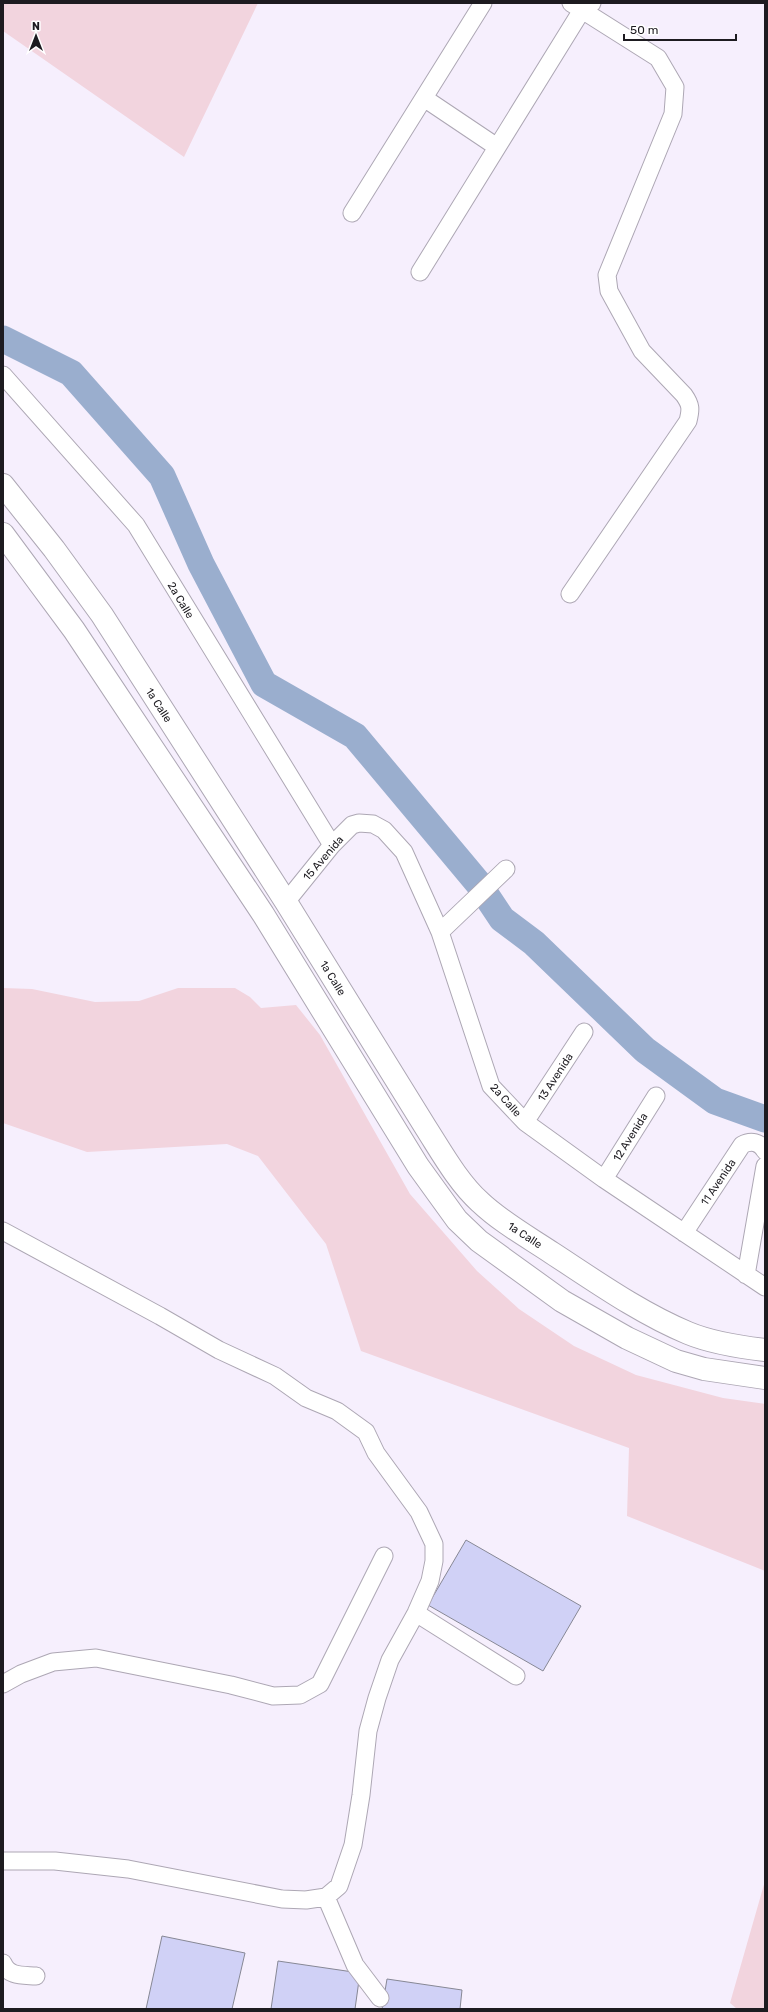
<svg xmlns="http://www.w3.org/2000/svg" width="768" height="2012" viewBox="0 0 768 2012" font-family="Rubik,sans-serif">
  <style>
    .green { fill: #f2d4de }
    .lines { fill: none; stroke-linecap: round; stroke-linejoin: round }
    .river { stroke: #9aaece; stroke-width: 27 }
    .building { fill: #d0d1f6; stroke: #878895 }
    .minor-casing { stroke: #ada7b4; stroke-width: 19 }
    .major-casing { stroke: #ada7b4; stroke-width: 24 }
    .minor { stroke: #fff; stroke-width: 17 }
    .major { stroke: #fff; stroke-width: 22 }
    .labels { text-anchor: middle; stroke-width: 3; stroke-linejoin: round; paint-order: stroke }
    .street-label { font-size: 11px; fill: #1d1b20; stroke: #fff }
  </style>
  <rect width="100%" height="100%" fill="#f6effd"/>
  <path class="green" d="M 3,3 L 258,3 L 184,157 L 3,31 Z
    M 3,988 L 32,989 L 95,1002 L 139,1001 L 178,988 L 235,988 L 250,997 L 261,1008 L 296,1005 L 320,1035 L 410,1194 L 477,1271 L 519,1309 L 574,1346 L 636,1375 L 723,1398 L 765,1404 L 765,1571 L 627,1516 L 629,1448 L 361,1351 L 326,1244 L 258,1156 L 227,1144 L 87,1152 L 3,1123 Z
    M 765,1881 L 765,2009 L 737,2009 L 730,2003 Z"/>
  <g class="lines">
    <path class="river" d="M 3,339 L 71,373 L 162,476 L 201,564 L 264,684 L 355,736 L 478,883 L 502,919 L 534,943 L 645,1050 L 715,1101 L 765,1119"/>
  </g>
  <path class="building" d="M 466,1540 L 581,1606 L 543,1671 L 428,1605 Z
    M 162,1936 L 245,1953 L 232,2009 L 146,2009 Z
    M 278,1961 L 360,1973 L 355,2009 L 271,2009 Z
    M 387,1979 L 462,1990 L 460,2009 L 382,2009 Z"/>
  <g class="lines">
    <g class="minor-casing">
      <path id="minor" d="M 424,98 L 497,147
        M 352,213 L 483,3
        M 420,272 L 582,10 L 592,3
        M 3,375 L 136,525 L 332,845
        M 570,594 L 688,421 C 691,409 691,405 684,395 L 642,351 L 609,291 L 607,275 L 673,114 L 675,87 L 658,58 L 571,3
        M 286,902 L 332,845 L 352,825 L 359,823 L 373,824 L 384,830 L 404,852 L 440,932 L 491,1086 L 525,1122 L 604,1179 L 765,1287
        M 440,932 L 506,869
        M 525,1122 L 584,1032
        M 604,1179 L 656,1096
        M 3,1231 L 160,1316 L 219,1350 L 275,1376 L 306,1398 L 337,1411 L 366,1432 L 376,1453 L 419,1512 L 434,1544 L 434,1561 L 430,1581 L 416,1613 L 390,1660 L 377,1698 L 368,1731 L 361,1795 L 353,1845 L 339,1886 L 326,1897 L 306,1900 L 282,1899 L 128,1869 L 55,1861 L 3,1861
        M 684,1233 L 742,1145 C 751,1140 760,1142 765,1151
        M 746,1275 L 765,1166
        M 416,1613 L 516,1676
        M 3,1684 L 21,1674 L 53,1662 L 96,1658 L 231,1685 L 273,1696 L 300,1695 L 320,1684 L 384,1556
        M 326,1897 L 355,1965 L 380,1998
        M 3,1963 C 9,1977 22,1975 36,1976"/>
    </g>
    <g class="major-casing">
      <path id="major" d="M 3,485 L 54,549 L 102,615 L 286,902 L 426,1128 C 442,1153 458,1182 480,1202 C 501,1222 528,1237 552,1253 C 595,1281 640,1313 688,1333 C 712,1343 739,1347 765,1350
        M 3,534 L 74,630 L 263,914 L 418,1166 L 457,1220 L 479,1241 L 562,1301 L 627,1338 L 676,1361 L 704,1369 L 765,1378"/>
    </g>
    <use href="#minor" class="minor"/>
    <use href="#major" class="major"/>
  </g>
  <g class="labels">
    <g class="street-label">
      <text transform="translate(181 600) rotate(59)" y="4">2a Calle</text>
      <text transform="translate(159 705) rotate(57)" y="4">1a Calle</text>
      <text transform="translate(323 858) rotate(-49)" y="4">15 Avenida</text>
      <text transform="translate(333 978) rotate(58)" y="4">1a Calle</text>
      <text transform="translate(555 1077) rotate(-57)" y="4">13 Avenida</text>
      <text transform="translate(506 1100) rotate(48)" y="4">2a Calle</text>
      <text transform="translate(630 1137) rotate(-58)" y="4">12 Avenida</text>
      <text transform="translate(718 1182) rotate(-56)" y="4">11 Avenida</text>
      <text transform="translate(525 1235) rotate(33)" y="4">1a Calle</text>
    </g>
  </g>
  <rect width="768" height="2012" fill="none" stroke="#1d1b20" stroke-width="8"/>
  <g transform="translate(36 36)" stroke="#ffffff" stroke-width="3" paint-order="stroke">
  <path d="M0-3L7 15L0 10L-7 15Z" fill="#1d1b20"/>
  <text y="-6" font-size="11" font-weight="bold" text-anchor="middle" fill="#1d1b20">N</text>
  </g>
  <path d="M624 34v6h112v-6" fill="none" stroke="#1d1b20" stroke-width="2"/>
  <text x="630" y="34" font-size="12" fill="#1d1b20" stroke="#ffffff" stroke-width="3" paint-order="stroke">50 m</text>
</svg>
